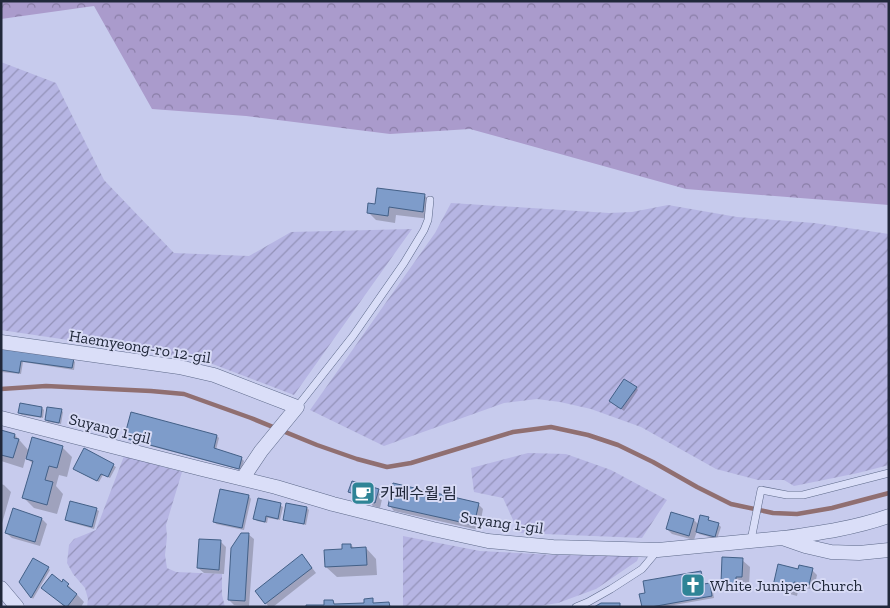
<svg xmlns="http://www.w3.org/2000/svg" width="890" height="608" viewBox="0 0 890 608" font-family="'Zilla Slab','Noto Sans KR',serif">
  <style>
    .farmland { fill: url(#farmland-furrows) }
    .forest { fill: url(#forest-crowns) }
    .shadow { fill: #0003 }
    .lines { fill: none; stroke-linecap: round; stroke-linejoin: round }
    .stream { stroke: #906f71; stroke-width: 4.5 }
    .building { fill: #7e9cca; stroke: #436087 }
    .lane-casing { stroke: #5d6989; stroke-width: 8 }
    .street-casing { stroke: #5d6989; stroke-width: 15 }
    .lane { stroke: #dadef8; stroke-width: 7 }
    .street { stroke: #dadef8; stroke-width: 14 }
    .labels { text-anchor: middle; stroke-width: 4; stroke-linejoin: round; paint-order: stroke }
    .street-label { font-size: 16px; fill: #20283a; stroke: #d7daf5 }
    .poi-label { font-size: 16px; fill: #20283a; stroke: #d7daf5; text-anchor: start }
  </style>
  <defs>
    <pattern id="farmland-furrows" width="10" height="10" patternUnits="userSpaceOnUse" patternTransform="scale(1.25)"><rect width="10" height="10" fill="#b6b5e3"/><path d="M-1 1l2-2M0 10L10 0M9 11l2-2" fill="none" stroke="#9493b9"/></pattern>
    <pattern id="forest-crowns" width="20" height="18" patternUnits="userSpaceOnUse" patternTransform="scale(1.25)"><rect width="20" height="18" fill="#aa9bcc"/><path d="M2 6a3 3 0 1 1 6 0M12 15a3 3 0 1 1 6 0" fill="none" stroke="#8a7ea7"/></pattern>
  </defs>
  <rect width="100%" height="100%" fill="#c7cbed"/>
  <path class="farmland" d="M 1,62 L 56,83 L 104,180 L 174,253 L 249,256 L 291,232 L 412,229 L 294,395 L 202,360 L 1,330 Z
    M 451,203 L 609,213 L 632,212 L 668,205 L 737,217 L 814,223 L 889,234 L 889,465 L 858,473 L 794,486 L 784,480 L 758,480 L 716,469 L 641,427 L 591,409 L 560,402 L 537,399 L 504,403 L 384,446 L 310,410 L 435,233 Z
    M 528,453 L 566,454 L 611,470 L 667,500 L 642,538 L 519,533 L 503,498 L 474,492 L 471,468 Z
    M 124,456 L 182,472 L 166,525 L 167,537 L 165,555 L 167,568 L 176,572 L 222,574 L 222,595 L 225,607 L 87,607 L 88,599 L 85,588 L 73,574 L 67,563 L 69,545 L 74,539 L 96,530 Z
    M 403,536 L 480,551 L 554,555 L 639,556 L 637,561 L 596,589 L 558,603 L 533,607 L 403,607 Z"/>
  <path class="forest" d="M 1,1 L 889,1 L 889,205 L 686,189 L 470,129 L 390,134 L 246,116 L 152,109 L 94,6 L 1,19 Z"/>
  <path class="shadow" d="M 424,195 L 432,203 L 430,219 L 396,215 L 395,223 L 376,220 L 369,213 L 376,205 Z
    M 1,349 L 73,360 L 75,362 L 74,370 L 23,362 L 21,374 L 1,372 Z
    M 636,388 L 638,390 L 624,411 L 613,403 Z
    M 42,408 L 44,410 L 43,418 L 22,415 L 19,413 Z
    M 61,410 L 63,412 L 61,424 L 48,422 L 46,420 Z
    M 132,413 L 217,436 L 219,438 L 216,450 L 242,459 L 244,461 L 241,470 L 128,440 L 125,438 Z
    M 1,431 L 15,435 L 29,451 L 62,447 L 72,457 L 67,477 L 59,475 L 56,486 L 63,494 L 57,514 L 34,508 L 24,498 L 33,464 L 26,457 L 23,468 L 1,461 Z
    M 84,450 L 116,467 L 110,478 L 103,475 L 99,482 L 77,471 Z
    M 1,484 L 4,485 L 11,492 L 1,527 Z
    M 378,490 L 383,495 L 380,508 L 373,506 L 368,501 L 355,497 L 350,492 Z
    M 249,496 L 251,499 L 244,530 L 216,524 L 214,521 Z
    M 478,504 L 483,509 L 479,530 L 394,511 L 389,505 Z
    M 280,505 L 283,507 L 280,520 L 268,518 L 267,523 L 257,521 L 255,519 Z
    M 307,508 L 309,510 L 306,525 L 286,521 L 284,519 Z
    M 96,509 L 99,511 L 94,529 L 69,522 L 66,520 Z
    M 671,513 L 694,520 L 699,525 L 708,518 L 710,521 L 710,522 L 718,524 L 721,527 L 717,539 L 699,534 L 697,531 L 694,540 L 672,534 L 667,529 Z
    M 42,519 L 47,524 L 40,546 L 12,538 L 6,533 Z
    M 248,534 L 254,539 L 249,606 L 234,605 L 229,600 Z
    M 221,542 L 226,547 L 224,574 L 204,573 L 198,568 Z
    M 351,545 L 355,549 L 366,548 L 376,559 L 377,575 L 337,577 L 326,567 L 343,550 Z
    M 742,560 L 750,567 L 749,585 L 743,584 L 743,591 L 730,591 L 722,583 Z
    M 307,561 L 316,573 L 273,607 L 269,607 L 256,591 Z
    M 48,568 L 50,570 L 33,599 L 21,582 Z
    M 812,570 L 817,575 L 814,590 L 799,586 L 797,596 L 779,591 L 774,586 L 799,571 Z
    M 701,572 L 703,575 L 705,585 L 709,584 L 712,586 L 714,598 L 663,607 L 643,607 Z
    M 62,583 L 68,585 L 84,602 L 81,607 L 65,607 L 43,588 Z"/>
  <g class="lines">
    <path class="stream" d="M 1,389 L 46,386 L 151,391 L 184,394 L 251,418 L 317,445 L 357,459 L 387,467 L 411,463 L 513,432 L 551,427 L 588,435 L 618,445 L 653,462 L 697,487 L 731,504 L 773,513 L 797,514 L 832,508 L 889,493"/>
  </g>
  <path class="building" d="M 377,188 L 425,194 L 423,212 L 389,207 L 388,216 L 367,213 L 368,203 L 375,204 Z
    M 1,348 L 74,358 L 72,368 L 21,361 L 19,373 L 1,370 Z
    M 624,379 L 637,387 L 621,409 L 609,401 Z
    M 20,403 L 42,407 L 41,417 L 18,413 Z
    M 47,407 L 62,409 L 59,423 L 45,420 Z
    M 131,412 L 217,435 L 214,448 L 242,457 L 239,469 L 124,438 Z
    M 1,430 L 15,434 L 14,438 L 19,439 L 13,458 L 1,455 Z
    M 32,437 L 63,446 L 57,468 L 49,466 L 45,480 L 53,482 L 47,505 L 22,498 L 33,461 L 26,459 Z
    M 84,448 L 114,464 L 108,477 L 101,474 L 97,481 L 73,469 Z
    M 352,481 L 379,489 L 375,503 L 366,501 L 367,498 L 348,492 Z
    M 393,483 L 479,503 L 474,525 L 388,506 Z
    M 220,489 L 249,495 L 242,528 L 213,522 Z
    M 258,498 L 281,503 L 278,519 L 266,516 L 265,522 L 253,519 Z
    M 70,501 L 97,508 L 92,527 L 65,520 Z
    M 286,503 L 307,507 L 304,524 L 283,520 Z
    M 13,508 L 42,518 L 35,542 L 5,533 Z
    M 671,512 L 694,519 L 689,536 L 666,529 Z
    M 700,515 L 709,517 L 708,520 L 719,523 L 715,537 L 696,532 Z
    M 241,533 L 249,533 L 245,601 L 228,600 L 231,548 Z
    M 199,539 L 221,540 L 219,570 L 197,568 Z
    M 342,544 L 351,544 L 351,548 L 366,547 L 367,565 L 325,567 L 324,550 L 342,549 Z
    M 302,554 L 312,568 L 265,604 L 255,591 Z
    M 722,557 L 743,558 L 742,577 L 736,577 L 736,584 L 721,583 Z
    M 33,558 L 49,567 L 31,598 L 19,582 Z
    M 778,564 L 798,569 L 799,565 L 813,568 L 809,585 L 794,582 L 792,591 L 773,586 Z
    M 701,571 L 704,584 L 710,583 L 712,596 L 651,607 L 642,607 L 639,594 L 645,593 L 643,581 Z
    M 52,574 L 62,582 L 63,579 L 69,584 L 67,586 L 77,594 L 67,607 L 66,607 L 41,588 Z
    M 373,598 L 373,603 L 389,602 L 390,607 L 306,607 L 306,605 L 324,605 L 324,600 L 333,600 L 334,604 L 364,603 L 364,599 Z
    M 601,603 L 620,603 L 620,607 L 594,607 Z"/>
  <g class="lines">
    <g class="lane-casing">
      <path id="lane" d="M 297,407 L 353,336 L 404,263 L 424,230 L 428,220 L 430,200
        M 751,540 L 761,490 L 787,495 L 803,495 L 889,473
        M 576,607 L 588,602 L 611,589 L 642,569 L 658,550"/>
    </g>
    <g class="street-casing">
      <path id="street" d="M 1,342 L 179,367 L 214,375 L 297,407 L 261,451 L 243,478
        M 1,418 L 202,469 L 276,487 L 333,504 L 433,529 L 488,541 L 553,547 L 658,550 L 782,538 L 805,546 L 831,552 L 859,553 L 889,550
        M 784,538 C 820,533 855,528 889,516
        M 1,588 L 17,607"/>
    </g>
    <use href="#lane" class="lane"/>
    <use href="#street" class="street"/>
  </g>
  <defs>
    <g id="cafe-square" transform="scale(1.25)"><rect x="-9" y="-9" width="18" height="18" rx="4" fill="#2e8496" stroke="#d7daf5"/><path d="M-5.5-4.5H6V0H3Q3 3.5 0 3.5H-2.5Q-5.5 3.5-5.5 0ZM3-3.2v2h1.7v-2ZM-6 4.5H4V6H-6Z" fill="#fff"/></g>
    <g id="church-square" transform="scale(1.25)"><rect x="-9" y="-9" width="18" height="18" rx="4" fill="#2e8496" stroke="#d7daf5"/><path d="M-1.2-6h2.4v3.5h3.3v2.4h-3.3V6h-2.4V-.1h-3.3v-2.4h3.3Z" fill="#fff"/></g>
  </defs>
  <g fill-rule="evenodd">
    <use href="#cafe-square" x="363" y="493"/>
    <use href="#church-square" x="693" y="585"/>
  </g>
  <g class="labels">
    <g class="street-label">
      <text transform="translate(140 346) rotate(9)" y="6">Haemyeong-ro 12-gil</text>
      <text transform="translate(110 428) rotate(14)" y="6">Suyang 1-gil</text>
      <text transform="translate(502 522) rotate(8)" y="6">Suyang 1-gil</text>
    </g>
    <g class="poi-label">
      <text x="380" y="499">카페수월,림</text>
      <text x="710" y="591">White Juniper Church</text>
    </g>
  </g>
  <rect width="890" height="608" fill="none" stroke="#20283a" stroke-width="5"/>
</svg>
